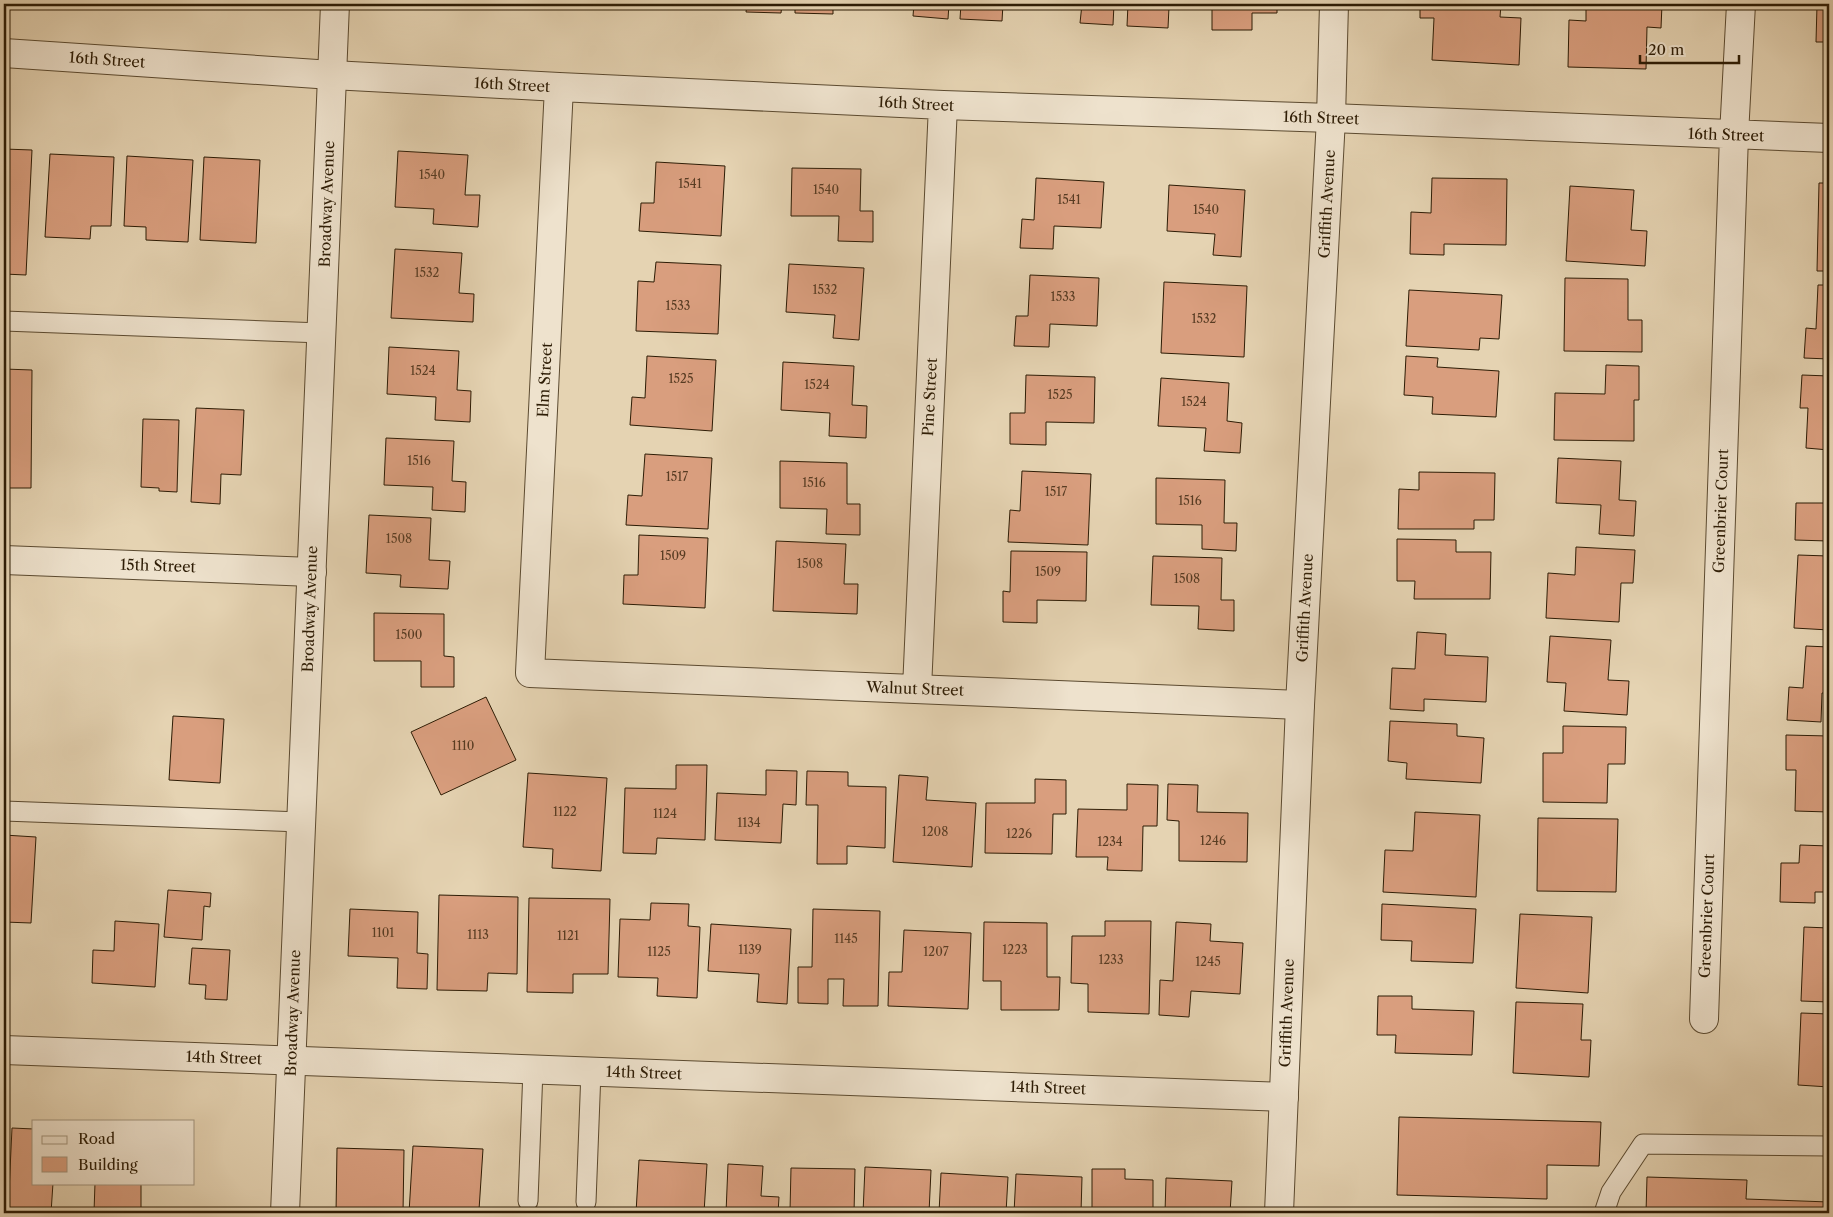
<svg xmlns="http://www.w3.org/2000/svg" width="1833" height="1217" viewBox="0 0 1833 1217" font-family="'Libre Caslon Text',serif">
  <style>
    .building { fill: #d99e7e; stroke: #2d1c05 }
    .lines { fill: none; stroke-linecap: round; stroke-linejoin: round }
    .service-casing { stroke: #5b4a30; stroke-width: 21 }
    .minor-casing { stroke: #5b4a30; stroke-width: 30 }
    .tertiary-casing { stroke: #5b4a30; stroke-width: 30 }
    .service { stroke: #eee2cd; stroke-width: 19 }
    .minor { stroke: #eee2cd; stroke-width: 28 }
    .tertiary { stroke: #eee2cd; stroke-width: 28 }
    .labels { text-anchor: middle; stroke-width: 5; stroke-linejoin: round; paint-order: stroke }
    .number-label { font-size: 12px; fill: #583c23 }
    .street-label { font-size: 15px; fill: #2d1c05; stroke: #eee2cd }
  </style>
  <rect width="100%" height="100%" fill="#e5d3b2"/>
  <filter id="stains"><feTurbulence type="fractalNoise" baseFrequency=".004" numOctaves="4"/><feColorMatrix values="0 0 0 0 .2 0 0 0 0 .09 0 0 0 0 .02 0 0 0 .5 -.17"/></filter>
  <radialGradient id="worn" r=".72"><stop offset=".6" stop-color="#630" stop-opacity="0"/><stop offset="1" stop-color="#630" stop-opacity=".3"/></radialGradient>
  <path class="building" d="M 576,4 L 615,4 L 615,6 L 576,5 Z
    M 628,4 L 669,4 L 669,8 L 627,6 Z
    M 747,4 L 782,4 L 781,13 L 746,12 Z
    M 795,4 L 833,4 L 833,14 L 795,13 Z
    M 914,4 L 949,4 L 948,19 L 913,16 Z
    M 961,4 L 1003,4 L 1002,21 L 960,19 Z
    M 1082,4 L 1114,4 L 1113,25 L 1080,23 Z
    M 1128,4 L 1192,4 L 1192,8 L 1169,7 L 1168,28 L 1127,26 Z
    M 1212,4 L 1277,4 L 1277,13 L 1252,13 L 1252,30 L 1212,30 Z
    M 1420,4 L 1501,4 L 1500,17 L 1521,18 L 1519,65 L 1432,60 L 1434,18 L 1420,18 Z
    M 1586,4 L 1662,4 L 1661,28 L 1647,27 L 1646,69 L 1568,67 L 1569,20 L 1586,21 Z
    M 1817,5 L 1829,5 L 1829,42 L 1816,42 Z
    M 4,149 L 32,150 L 26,275 L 4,274 Z
    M 398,151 L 468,155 L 465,195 L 480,195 L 478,227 L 433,224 L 434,209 L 395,207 Z
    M 50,154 L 114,157 L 111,226 L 91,226 L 90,239 L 45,237 Z
    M 127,156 L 193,160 L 188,242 L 146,240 L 146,227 L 124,226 Z
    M 204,157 L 260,160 L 256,243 L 200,240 Z
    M 656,162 L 725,166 L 721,236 L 639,231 L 641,203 L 654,203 Z
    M 792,168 L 861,169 L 860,211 L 873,211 L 873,242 L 838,241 L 839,216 L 791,216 Z
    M 1036,178 L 1104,182 L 1101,228 L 1054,226 L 1053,249 L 1020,248 L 1022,219 L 1034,220 Z
    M 1432,178 L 1507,179 L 1506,245 L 1444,244 L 1444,255 L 1410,254 L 1411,212 L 1431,213 Z
    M 1819,183 L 1829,183 L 1829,271 L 1817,271 Z
    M 1169,185 L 1245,190 L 1241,257 L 1213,255 L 1215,234 L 1167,231 Z
    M 1570,186 L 1634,190 L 1631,230 L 1647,231 L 1645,266 L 1566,261 Z
    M 395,249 L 462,253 L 459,293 L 474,294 L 473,322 L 391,318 Z
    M 656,262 L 721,265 L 718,334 L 636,331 L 638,281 L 654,282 Z
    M 789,264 L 864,268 L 859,340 L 833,338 L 835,315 L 786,312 Z
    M 1030,275 L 1099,278 L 1097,326 L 1050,324 L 1049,347 L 1014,346 L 1016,316 L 1028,316 Z
    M 1565,278 L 1628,279 L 1628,320 L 1642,320 L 1642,352 L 1564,351 Z
    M 1164,282 L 1247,286 L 1244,357 L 1161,353 Z
    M 1818,285 L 1829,285 L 1829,359 L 1804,358 L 1806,328 L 1816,329 Z
    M 1409,290 L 1502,295 L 1499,339 L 1480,338 L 1479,350 L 1406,346 Z
    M 389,347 L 459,351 L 457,390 L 471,391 L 470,422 L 435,420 L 436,397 L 387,394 Z
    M 647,356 L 716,360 L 712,431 L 630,425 L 632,397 L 645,398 Z
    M 1406,356 L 1438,358 L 1437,367 L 1499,371 L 1496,417 L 1432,414 L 1433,397 L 1404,395 Z
    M 783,362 L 854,366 L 852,405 L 867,406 L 866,438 L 829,436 L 830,413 L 781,410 Z
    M 1606,365 L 1639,366 L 1639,400 L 1634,400 L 1634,441 L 1554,440 L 1555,393 L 1605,394 Z
    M 4,369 L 32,370 L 31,488 L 4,488 Z
    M 1026,375 L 1095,377 L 1094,423 L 1046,422 L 1046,445 L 1010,444 L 1010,413 L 1025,413 Z
    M 1802,375 L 1829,376 L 1829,450 L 1806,448 L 1808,408 L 1800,408 Z
    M 1161,378 L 1229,383 L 1227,421 L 1242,423 L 1240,453 L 1204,451 L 1206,428 L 1158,426 Z
    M 196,408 L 244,410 L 241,475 L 221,474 L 220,504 L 191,502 Z
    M 143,419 L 179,420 L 177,492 L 159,491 L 159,488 L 141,487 Z
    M 386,438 L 454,441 L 452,481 L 466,482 L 465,512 L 432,510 L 433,487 L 384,485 Z
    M 645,454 L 712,458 L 708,529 L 626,525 L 628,495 L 642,496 Z
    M 1558,458 L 1621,461 L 1619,500 L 1636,501 L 1634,536 L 1599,534 L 1601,505 L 1556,503 Z
    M 780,461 L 847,463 L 847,504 L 860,504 L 860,535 L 826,534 L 827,509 L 780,508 Z
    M 1022,471 L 1091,474 L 1088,545 L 1008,542 L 1010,510 L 1020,511 Z
    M 1419,472 L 1495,473 L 1494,520 L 1474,520 L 1474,529 L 1398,529 L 1399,489 L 1419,490 Z
    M 1156,478 L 1225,480 L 1224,523 L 1237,523 L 1236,551 L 1202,549 L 1202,525 L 1156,524 Z
    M 1827,487 L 1829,487 L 1828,541 L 1795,540 L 1796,503 L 1826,503 Z
    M 369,515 L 431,518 L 429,560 L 450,561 L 448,589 L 400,587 L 401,575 L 366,573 Z
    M 639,535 L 708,538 L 705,608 L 623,604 L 624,575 L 638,575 Z
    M 1397,539 L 1456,540 L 1456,552 L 1491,552 L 1490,599 L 1414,599 L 1415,581 L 1397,581 Z
    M 776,541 L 846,544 L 844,584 L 858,584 L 857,614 L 773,611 Z
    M 1576,547 L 1635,550 L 1633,583 L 1621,583 L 1619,622 L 1546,618 L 1548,573 L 1575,575 Z
    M 1011,551 L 1087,552 L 1086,601 L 1037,600 L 1037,623 L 1003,622 L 1003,591 L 1010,592 Z
    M 1798,555 L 1828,556 L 1827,584 L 1829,584 L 1829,630 L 1794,628 Z
    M 1153,556 L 1222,558 L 1221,600 L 1234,600 L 1234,631 L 1198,629 L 1199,606 L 1151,605 Z
    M 374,613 L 444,614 L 444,656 L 454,657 L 454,687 L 421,687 L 421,661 L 374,661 Z
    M 1417,632 L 1446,634 L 1445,655 L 1488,657 L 1486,702 L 1424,699 L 1424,711 L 1390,709 L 1392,668 L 1415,669 Z
    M 1550,636 L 1611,640 L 1608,680 L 1629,681 L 1627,715 L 1564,711 L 1566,683 L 1547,682 Z
    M 1806,646 L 1829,647 L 1829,693 L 1822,693 L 1821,722 L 1787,720 L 1789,687 L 1803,688 Z
    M 486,697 L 516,760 L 441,795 L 411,732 Z
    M 173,716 L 224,719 L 220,783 L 169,780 Z
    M 1390,721 L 1457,724 L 1457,736 L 1484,738 L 1481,783 L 1406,779 L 1407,763 L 1388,761 Z
    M 1563,726 L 1626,727 L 1625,764 L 1608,764 L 1607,803 L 1543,802 L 1543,753 L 1563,753 Z
    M 1786,735 L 1829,736 L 1829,812 L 1795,811 L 1796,770 L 1786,770 Z
    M 676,765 L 707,765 L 705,840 L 657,838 L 656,854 L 623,853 L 625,788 L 676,789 Z
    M 766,770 L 797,771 L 796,805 L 783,804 L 781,843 L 715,840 L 717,793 L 766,795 Z
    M 807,771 L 848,772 L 848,786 L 886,787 L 885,848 L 847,846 L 847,864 L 817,864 L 818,805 L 806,805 Z
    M 528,773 L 607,778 L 601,871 L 552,868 L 553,849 L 523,847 Z
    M 899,775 L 928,777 L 926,800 L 976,803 L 972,867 L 893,862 Z
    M 1035,779 L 1066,780 L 1066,814 L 1053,814 L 1052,854 L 985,853 L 986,803 L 1035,803 Z
    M 1127,784 L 1158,785 L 1157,826 L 1143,826 L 1142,871 L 1107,870 L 1108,857 L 1076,857 L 1078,809 L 1127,810 Z
    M 1168,784 L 1198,785 L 1197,812 L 1248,813 L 1247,862 L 1179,861 L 1179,821 L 1167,820 Z
    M 1415,812 L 1480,815 L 1476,897 L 1383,892 L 1385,850 L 1413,851 Z
    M 1538,818 L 1618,819 L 1616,892 L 1537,891 Z
    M 4,835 L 36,837 L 31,923 L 4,922 Z
    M 1800,845 L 1829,846 L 1829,892 L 1815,892 L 1815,903 L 1780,902 L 1781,863 L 1799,863 Z
    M 168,890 L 211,893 L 210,907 L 204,906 L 202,940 L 164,937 Z
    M 439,895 L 518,897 L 517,974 L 488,973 L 487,991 L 437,990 Z
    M 529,898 L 610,899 L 608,974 L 573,974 L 573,993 L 527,992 Z
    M 651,903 L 689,904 L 688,926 L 700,927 L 697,998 L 657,996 L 658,978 L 618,977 L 620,919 L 650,920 Z
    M 1382,904 L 1476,909 L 1473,963 L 1411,961 L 1412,941 L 1381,940 Z
    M 350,909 L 418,912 L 417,953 L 428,954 L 427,989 L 397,988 L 398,958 L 348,956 Z
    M 813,909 L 880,911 L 878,1006 L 843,1006 L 844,979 L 828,979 L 828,1004 L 798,1003 L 798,967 L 812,967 Z
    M 1520,914 L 1592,917 L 1588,993 L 1516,988 Z
    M 115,921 L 159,924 L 155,987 L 92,983 L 93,950 L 114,951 Z
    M 1105,921 L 1151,921 L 1149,1014 L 1088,1012 L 1088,984 L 1071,983 L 1072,936 L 1105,936 Z
    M 984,922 L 1047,923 L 1047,977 L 1060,977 L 1059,1010 L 1001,1010 L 1001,981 L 983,981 Z
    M 1176,922 L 1211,924 L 1210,941 L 1243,943 L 1240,994 L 1191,991 L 1189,1017 L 1159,1015 L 1160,980 L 1173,981 Z
    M 711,924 L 791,929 L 787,1004 L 757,1002 L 759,974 L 708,971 Z
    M 1804,927 L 1829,928 L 1829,1002 L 1801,1001 Z
    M 904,930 L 971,933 L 968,1009 L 888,1006 L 889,972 L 902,972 Z
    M 192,948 L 230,950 L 227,1000 L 205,999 L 206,985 L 189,984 Z
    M 1378,996 L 1412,996 L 1412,1009 L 1474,1011 L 1472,1055 L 1395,1053 L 1396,1035 L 1377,1035 Z
    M 1516,1002 L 1583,1004 L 1581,1040 L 1591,1040 L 1589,1077 L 1513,1073 Z
    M 1801,1013 L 1829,1014 L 1829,1087 L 1798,1085 Z
    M 1399,1117 L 1601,1122 L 1599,1166 L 1547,1165 L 1547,1199 L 1397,1195 Z
    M 12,1128 L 34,1129 L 34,1183 L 53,1183 L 51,1213 L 8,1213 Z
    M 413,1146 L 483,1149 L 479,1210 L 537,1213 L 409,1213 Z
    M 337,1148 L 404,1150 L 403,1213 L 336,1213 Z
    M 639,1160 L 707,1164 L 704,1213 L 636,1213 Z
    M 728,1164 L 763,1166 L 761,1196 L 779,1197 L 778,1213 L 726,1213 Z
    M 865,1167 L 931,1170 L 929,1213 L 863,1213 Z
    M 791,1168 L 855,1169 L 854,1213 L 805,1213 L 805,1211 L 790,1211 Z
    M 1092,1169 L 1125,1169 L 1125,1179 L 1153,1180 L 1153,1213 L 1092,1213 Z
    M 941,1173 L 1008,1177 L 1006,1213 L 939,1213 Z
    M 1016,1174 L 1082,1177 L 1081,1213 L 1014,1213 Z
    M 1647,1177 L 1747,1180 L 1746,1199 L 1829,1202 L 1829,1213 L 1646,1213 Z
    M 1166,1178 L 1232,1181 L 1230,1213 L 1165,1213 Z
    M 95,1183 L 141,1183 L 141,1213 L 94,1212 Z"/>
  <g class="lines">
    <g class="service-casing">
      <path id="service" d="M 4,321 L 322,333
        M 4,811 L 301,822
        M 528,1201 L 533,1069
        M 586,1202 L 591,1071
        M 1604,1213 L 1611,1192 L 1643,1144 L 1829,1146"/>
    </g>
    <g class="minor-casing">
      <path id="minor" d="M 4,53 L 332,75 L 559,87 L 943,105 L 1331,118 L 1829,138
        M 559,87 L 530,673 L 1300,705
        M 4,560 L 312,572
        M 917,689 L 943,105
        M 1704,1019 L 1734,135 L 1741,4
        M 4,1050 L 1284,1097"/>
    </g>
    <g class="tertiary-casing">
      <path id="tertiary" d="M 285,1213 L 335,4
        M 1279,1213 L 1300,705 L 1331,118 L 1334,4"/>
    </g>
    <use href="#service" class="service"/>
    <use href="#minor" class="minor"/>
    <use href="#tertiary" class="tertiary"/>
  </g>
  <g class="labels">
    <g class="number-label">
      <text x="432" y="179">1540</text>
      <text x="690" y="188">1541</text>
      <text x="826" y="194">1540</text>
      <text x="1069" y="204">1541</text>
      <text x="1206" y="214">1540</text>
      <text x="427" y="277">1532</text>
      <text x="825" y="294">1532</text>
      <text x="1063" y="301">1533</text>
      <text x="678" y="310">1533</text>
      <text x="1204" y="323">1532</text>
      <text x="423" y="375">1524</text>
      <text x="681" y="383">1525</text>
      <text x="817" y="389">1524</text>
      <text x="1060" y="399">1525</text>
      <text x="1194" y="406">1524</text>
      <text x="419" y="465">1516</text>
      <text x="677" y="481">1517</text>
      <text x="814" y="487">1516</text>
      <text x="1056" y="496">1517</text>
      <text x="1190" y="505">1516</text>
      <text x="399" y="543">1508</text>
      <text x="673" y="560">1509</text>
      <text x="810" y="568">1508</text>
      <text x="1048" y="576">1509</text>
      <text x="1187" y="583">1508</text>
      <text x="409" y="639">1500</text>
      <text x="463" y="750">1110</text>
      <text x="565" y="816">1122</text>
      <text x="665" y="818">1124</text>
      <text x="749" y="827">1134</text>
      <text x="935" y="836">1208</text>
      <text x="1019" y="838">1226</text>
      <text x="1213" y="845">1246</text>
      <text x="1110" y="846">1234</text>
      <text x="383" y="937">1101</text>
      <text x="478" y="939">1113</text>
      <text x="568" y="940">1121</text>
      <text x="846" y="943">1145</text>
      <text x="750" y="954">1139</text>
      <text x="1015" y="954">1223</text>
      <text x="659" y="956">1125</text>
      <text x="936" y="956">1207</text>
      <text x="1111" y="964">1233</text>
      <text x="1208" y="966">1245</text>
    </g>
    <g class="street-label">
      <text transform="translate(107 60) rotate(4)" y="5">16th Street</text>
      <text transform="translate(512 85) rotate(3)" y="5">16th Street</text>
      <text transform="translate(916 104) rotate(3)" y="5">16th Street</text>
      <text transform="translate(1321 118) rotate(2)" y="5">16th Street</text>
      <text transform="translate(1726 135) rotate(2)" y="5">16th Street</text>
      <text transform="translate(327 204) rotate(-88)" y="5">Broadway Avenue</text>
      <text transform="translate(1327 204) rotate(-87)" y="5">Griffith Avenue</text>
      <text transform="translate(545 380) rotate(-87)" y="5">Elm Street</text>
      <text transform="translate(930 397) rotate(-87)" y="5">Pine Street</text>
      <text transform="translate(1721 511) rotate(-88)" y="5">Greenbrier Court</text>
      <text transform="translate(158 566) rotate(2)" y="5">15th Street</text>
      <text transform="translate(1305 608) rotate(-87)" y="5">Griffith Avenue</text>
      <text transform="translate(310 609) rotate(-88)" y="5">Broadway Avenue</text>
      <text transform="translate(915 689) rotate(2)" y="5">Walnut Street</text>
      <text transform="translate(1707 916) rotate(-88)" y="5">Greenbrier Court</text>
      <text transform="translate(293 1013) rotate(-88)" y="5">Broadway Avenue</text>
      <text transform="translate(1287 1013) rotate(-88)" y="5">Griffith Avenue</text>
      <text transform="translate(224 1058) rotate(2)" y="5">14th Street</text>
      <text transform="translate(644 1073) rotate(2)" y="5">14th Street</text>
      <text transform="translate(1048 1088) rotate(2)" y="5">14th Street</text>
    </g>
  </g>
  <rect width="1833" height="1217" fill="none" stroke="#e5d3b2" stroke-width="20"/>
  <rect x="5" y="5" width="1823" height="1207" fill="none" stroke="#2d1c05" stroke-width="2.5"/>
  <rect x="10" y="10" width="1813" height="1197" fill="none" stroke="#2d1c05"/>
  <rect x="32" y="1120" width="162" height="65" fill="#eee2cd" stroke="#a1937d"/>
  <rect x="42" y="1136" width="25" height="8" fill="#eee2cd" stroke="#a1937d"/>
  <text x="78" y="1144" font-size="15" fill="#2d1c05">Road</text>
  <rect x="42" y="1157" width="25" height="15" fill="#d99e7e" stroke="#a1937d"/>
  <text x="78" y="1170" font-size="15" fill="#2d1c05">Building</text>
  <path d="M1640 55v8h99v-8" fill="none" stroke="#2d1c05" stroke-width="2.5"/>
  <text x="1648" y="55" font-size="15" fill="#2d1c05" stroke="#eee2cd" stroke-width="4" paint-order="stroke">20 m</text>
  <rect width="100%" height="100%" filter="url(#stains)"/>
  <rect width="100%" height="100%" fill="url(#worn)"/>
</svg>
